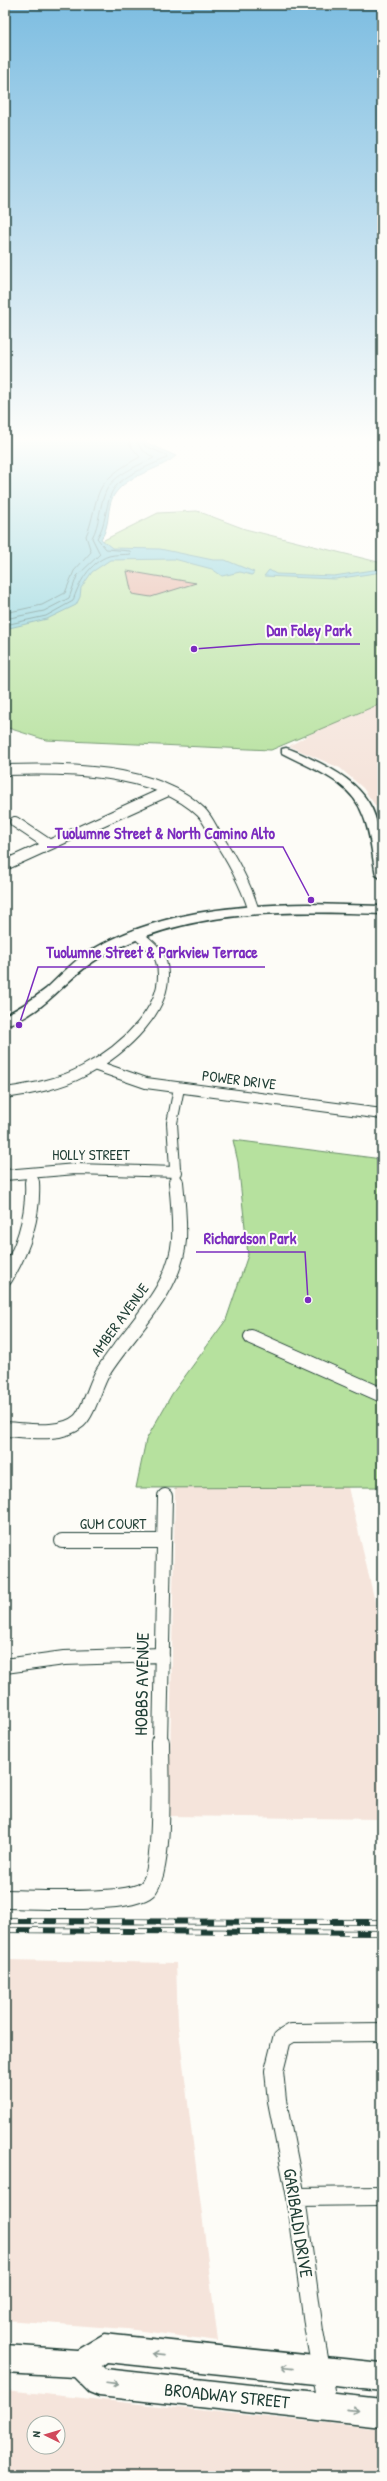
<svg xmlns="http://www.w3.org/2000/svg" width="387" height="2481" viewBox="0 0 387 2481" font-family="'Patrick Hand',sans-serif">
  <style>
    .built { fill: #f5e4db; fill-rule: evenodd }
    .green { fill: #b6e19e; stroke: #6a8f69 }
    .water { fill: #7ccbd7; stroke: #579296 }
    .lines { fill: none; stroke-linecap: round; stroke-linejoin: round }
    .shore { stroke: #447675; stroke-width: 1 }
    .building { fill: #e3ab9a; stroke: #1f3d34 }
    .minor-far2-casing { stroke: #1f3d34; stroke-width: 12 }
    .minor-far1-casing { stroke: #1f3d34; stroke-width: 16 }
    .minor-casing { stroke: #1f3d34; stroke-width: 20 }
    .tertiary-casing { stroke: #1f3d34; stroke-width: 3 }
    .secondary-casing { stroke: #1f3d34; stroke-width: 3 }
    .minor-far2 { stroke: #fdfcf7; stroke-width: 10 }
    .minor-far1 { stroke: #fdfcf7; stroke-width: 14 }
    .minor { stroke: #fdfcf7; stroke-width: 18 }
    .tertiary { fill: #fdfcf7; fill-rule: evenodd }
    .secondary { fill: #fdfcf7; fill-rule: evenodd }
    .rail-casing { stroke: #1f3d34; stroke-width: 6 }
    .rail { stroke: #fdfcf7; stroke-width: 4.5; stroke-dasharray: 13; stroke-linecap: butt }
    .oneway { stroke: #8e9c96 }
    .labels { text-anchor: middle; stroke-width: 4; stroke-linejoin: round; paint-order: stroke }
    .street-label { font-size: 15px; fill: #1f3d34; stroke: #fdfcf7 }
    .near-street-label { font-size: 18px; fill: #1f3d34; stroke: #fdfcf7 }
    .leader { fill: none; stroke: #7b2cbf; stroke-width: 1.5 }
    .callout-dot { fill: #7b2cbf; stroke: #fdfcf7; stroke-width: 1.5 }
    .callout-label { font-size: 16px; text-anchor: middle; font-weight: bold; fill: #7b2cbf; stroke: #fdfcf7; stroke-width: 4; stroke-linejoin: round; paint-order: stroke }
  </style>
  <rect width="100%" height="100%" fill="#fdfcf7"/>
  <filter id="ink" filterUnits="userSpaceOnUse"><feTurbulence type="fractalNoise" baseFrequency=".025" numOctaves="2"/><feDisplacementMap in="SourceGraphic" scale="8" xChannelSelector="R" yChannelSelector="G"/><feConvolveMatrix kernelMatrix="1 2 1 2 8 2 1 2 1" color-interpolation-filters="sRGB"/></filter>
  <g filter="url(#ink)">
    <path class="built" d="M 382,703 L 382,826 L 379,811 L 363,788 L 340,768 L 289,746 L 323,727 Z
      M 348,1487 L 382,1632 L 382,1819 L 169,1816 L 175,1488 Z
      M 5,1960 L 176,1963 L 178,2024 L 218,2341 L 127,2329 L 5,2320 Z
      M 5,2390 L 382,2429 L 382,2476 L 5,2476 ZM 34,2423 L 58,2423 L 58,2447 L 34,2447 Z"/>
    <path class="green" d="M 197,511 L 245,529 L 382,563 L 382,703 L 271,750 L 46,740 L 5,727 L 5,594 L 94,545 L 158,513 Z
      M 233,1140 L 382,1159 L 382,1487 L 136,1488 L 146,1440 L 172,1394 L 226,1320 L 248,1255 L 238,1162 Z"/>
    <path class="water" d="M 5,437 L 144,437 L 147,443 L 176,456 C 157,472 129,473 114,495 C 106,507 111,525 101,539 L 112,548 L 160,549 L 213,560 L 225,560 L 254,572 L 252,575 L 240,572 L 222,576 L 212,569 L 174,559 L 110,560 L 92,572 L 81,588 L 80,597 L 76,605 L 47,619 L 5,629 Z
      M 380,569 L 382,572 L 335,579 L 264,576 L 269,570 L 276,574 L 334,576 Z"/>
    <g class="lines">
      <path class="shore" d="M 5,613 L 42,605 L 65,593 L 74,571 L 91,552 L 86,536 C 93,521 94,501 101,488 C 109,474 127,464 140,457 L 130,445 L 129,437
        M 5,619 L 44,611 L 69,598 L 77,576 L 100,554 L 92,538 C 100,523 99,506 106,491 C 113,475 139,465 154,458 L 141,449 L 135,437
        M 5,625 L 46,616 L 73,601 C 78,584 90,562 109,556 C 116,554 124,555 131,554 L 130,551 L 106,549 L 97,538 C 106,524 105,509 111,494 C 118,476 150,466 167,458 L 166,455 L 145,446 L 140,437"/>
    </g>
    <path class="building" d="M 127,571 L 196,583 L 151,597 L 132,594 Z"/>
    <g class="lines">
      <g class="minor-far2-casing">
        <path id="minor-far2" d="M 5,770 C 63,768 156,768 201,812 C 207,818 210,825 214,832 C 230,856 244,880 253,908
          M 15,822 L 48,844
          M 5,865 L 168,791
          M 94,1065 L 146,1083 L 382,1114
          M 5,1093 C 32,1089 60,1084 84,1071 C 120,1052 174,1007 161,961 C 158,950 145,941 137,934
          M 31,1173 L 32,1183
          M 5,1175 L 76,1169 L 177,1172
          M 176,1183 L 172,1123 L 179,1088"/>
      </g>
      <g class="minor-far1-casing">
        <path id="minor-far1" d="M 5,1279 C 23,1249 34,1218 32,1182
          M 251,1337 L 382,1395
          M 5,1429 C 26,1430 61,1437 79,1421 C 89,1412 95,1385 103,1372 C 129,1330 175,1293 179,1240 C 180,1220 178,1201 176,1182
          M 62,1541 L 163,1541
          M 5,1666 L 64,1658 L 162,1655
          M 160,1743 L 165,1496"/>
      </g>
      <g class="minor-casing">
        <path id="minor" d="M 5,1899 C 32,1899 130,1905 147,1889 C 165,1873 160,1769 160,1742
          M 296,2197 L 382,2196
          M 328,2408 L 314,2331 L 296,2197 L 277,2101 L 274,2071 L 282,2039 L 292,2033 L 382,2032"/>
      </g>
      <g class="tertiary-casing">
        <path id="tertiary" d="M 286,748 C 297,751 309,758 320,763 C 376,791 382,819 382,879 L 376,875 C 372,855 371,834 363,815 C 351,781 312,769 282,753 L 282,749 Z"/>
      </g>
      <g class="secondary-casing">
        <path id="secondary" d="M 308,904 L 382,906 L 382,914 C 286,911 187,908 101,957 C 66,976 45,1015 5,1025 L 5,1015 C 20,1008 33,999 46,989 C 60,976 73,961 90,951 C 156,912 233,905 308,904 Z
          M 104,2334 L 382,2363 L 382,2391 L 107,2362 L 102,2366 L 105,2369 L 382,2399 L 382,2427 L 99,2396 L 89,2392 L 74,2377 L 5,2373 L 5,2345 L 77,2350 Z"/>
      </g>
      <use href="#minor-far2" class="minor-far2"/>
      <use href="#minor-far1" class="minor-far1"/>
      <use href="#minor" class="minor"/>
      <use href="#tertiary" class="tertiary"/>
      <use href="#secondary" class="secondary"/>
      <g class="rail-casing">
        <path id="rail" d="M 5,1921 L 382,1922
          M 5,1930 L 382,1933"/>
      </g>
      <use href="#rail" class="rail"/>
    </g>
    <defs><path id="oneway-shaft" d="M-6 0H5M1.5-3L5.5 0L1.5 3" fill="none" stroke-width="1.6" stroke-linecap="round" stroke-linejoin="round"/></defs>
    <g class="oneway">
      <use href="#oneway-shaft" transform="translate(158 2354) rotate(-174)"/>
      <use href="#oneway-shaft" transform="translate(287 2368) rotate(-174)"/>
      <use href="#oneway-shaft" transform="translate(112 2383) rotate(7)"/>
      <use href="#oneway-shaft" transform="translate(352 2410) rotate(6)"/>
    </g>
  </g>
  <linearGradient id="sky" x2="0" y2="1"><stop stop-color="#7dbde1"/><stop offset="0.56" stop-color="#fefefb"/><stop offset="1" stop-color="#fefefb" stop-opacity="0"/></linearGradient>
  <rect width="387" height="784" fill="url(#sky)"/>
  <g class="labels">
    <g class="street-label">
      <text transform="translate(239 1080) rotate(7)" y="5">POWER DRIVE</text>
      <text x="91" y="1160">HOLLY STREET</text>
      <text transform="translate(120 1320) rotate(-54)" y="5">AMBER AVENUE</text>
      <text x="113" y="1529">GUM COURT</text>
    </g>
    <g class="near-street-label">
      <text transform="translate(142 1684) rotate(-89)" y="6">HOBBS AVENUE</text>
      <text transform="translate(298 2223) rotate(81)" y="6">GARIBALDI DRIVE</text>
      <text transform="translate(227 2396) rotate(6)" y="6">BROADWAY STREET</text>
    </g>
  </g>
  <path class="leader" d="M194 649L259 644H360M311 900L283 847H47M19 1025L38 967H265M308 1300L305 1252H196"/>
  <g class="callout-dot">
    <circle cx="194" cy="649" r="4"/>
    <circle cx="311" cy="900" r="4"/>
    <circle cx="19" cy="1025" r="4"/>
    <circle cx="308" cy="1300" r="4"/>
  </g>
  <g class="callout-label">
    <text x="309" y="636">Dan Foley Park</text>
    <text x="165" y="839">Tuolumne Street &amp; North Camino Alto</text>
    <text x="152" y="958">Tuolumne Street &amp; Parkview Terrace</text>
    <text x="250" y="1244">Richardson Park</text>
  </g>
  <rect width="387" height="2481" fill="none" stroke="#fdfcf7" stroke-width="20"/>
  <rect x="10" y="10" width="367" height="2461" fill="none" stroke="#1f3d34" stroke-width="1.5" filter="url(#ink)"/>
  <g transform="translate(46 2435) rotate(275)"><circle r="19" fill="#fdfcf7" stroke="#a4b0a9"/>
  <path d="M0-3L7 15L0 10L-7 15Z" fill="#d1495b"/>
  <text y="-6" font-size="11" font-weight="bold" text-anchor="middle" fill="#1f3d34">N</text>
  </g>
</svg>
